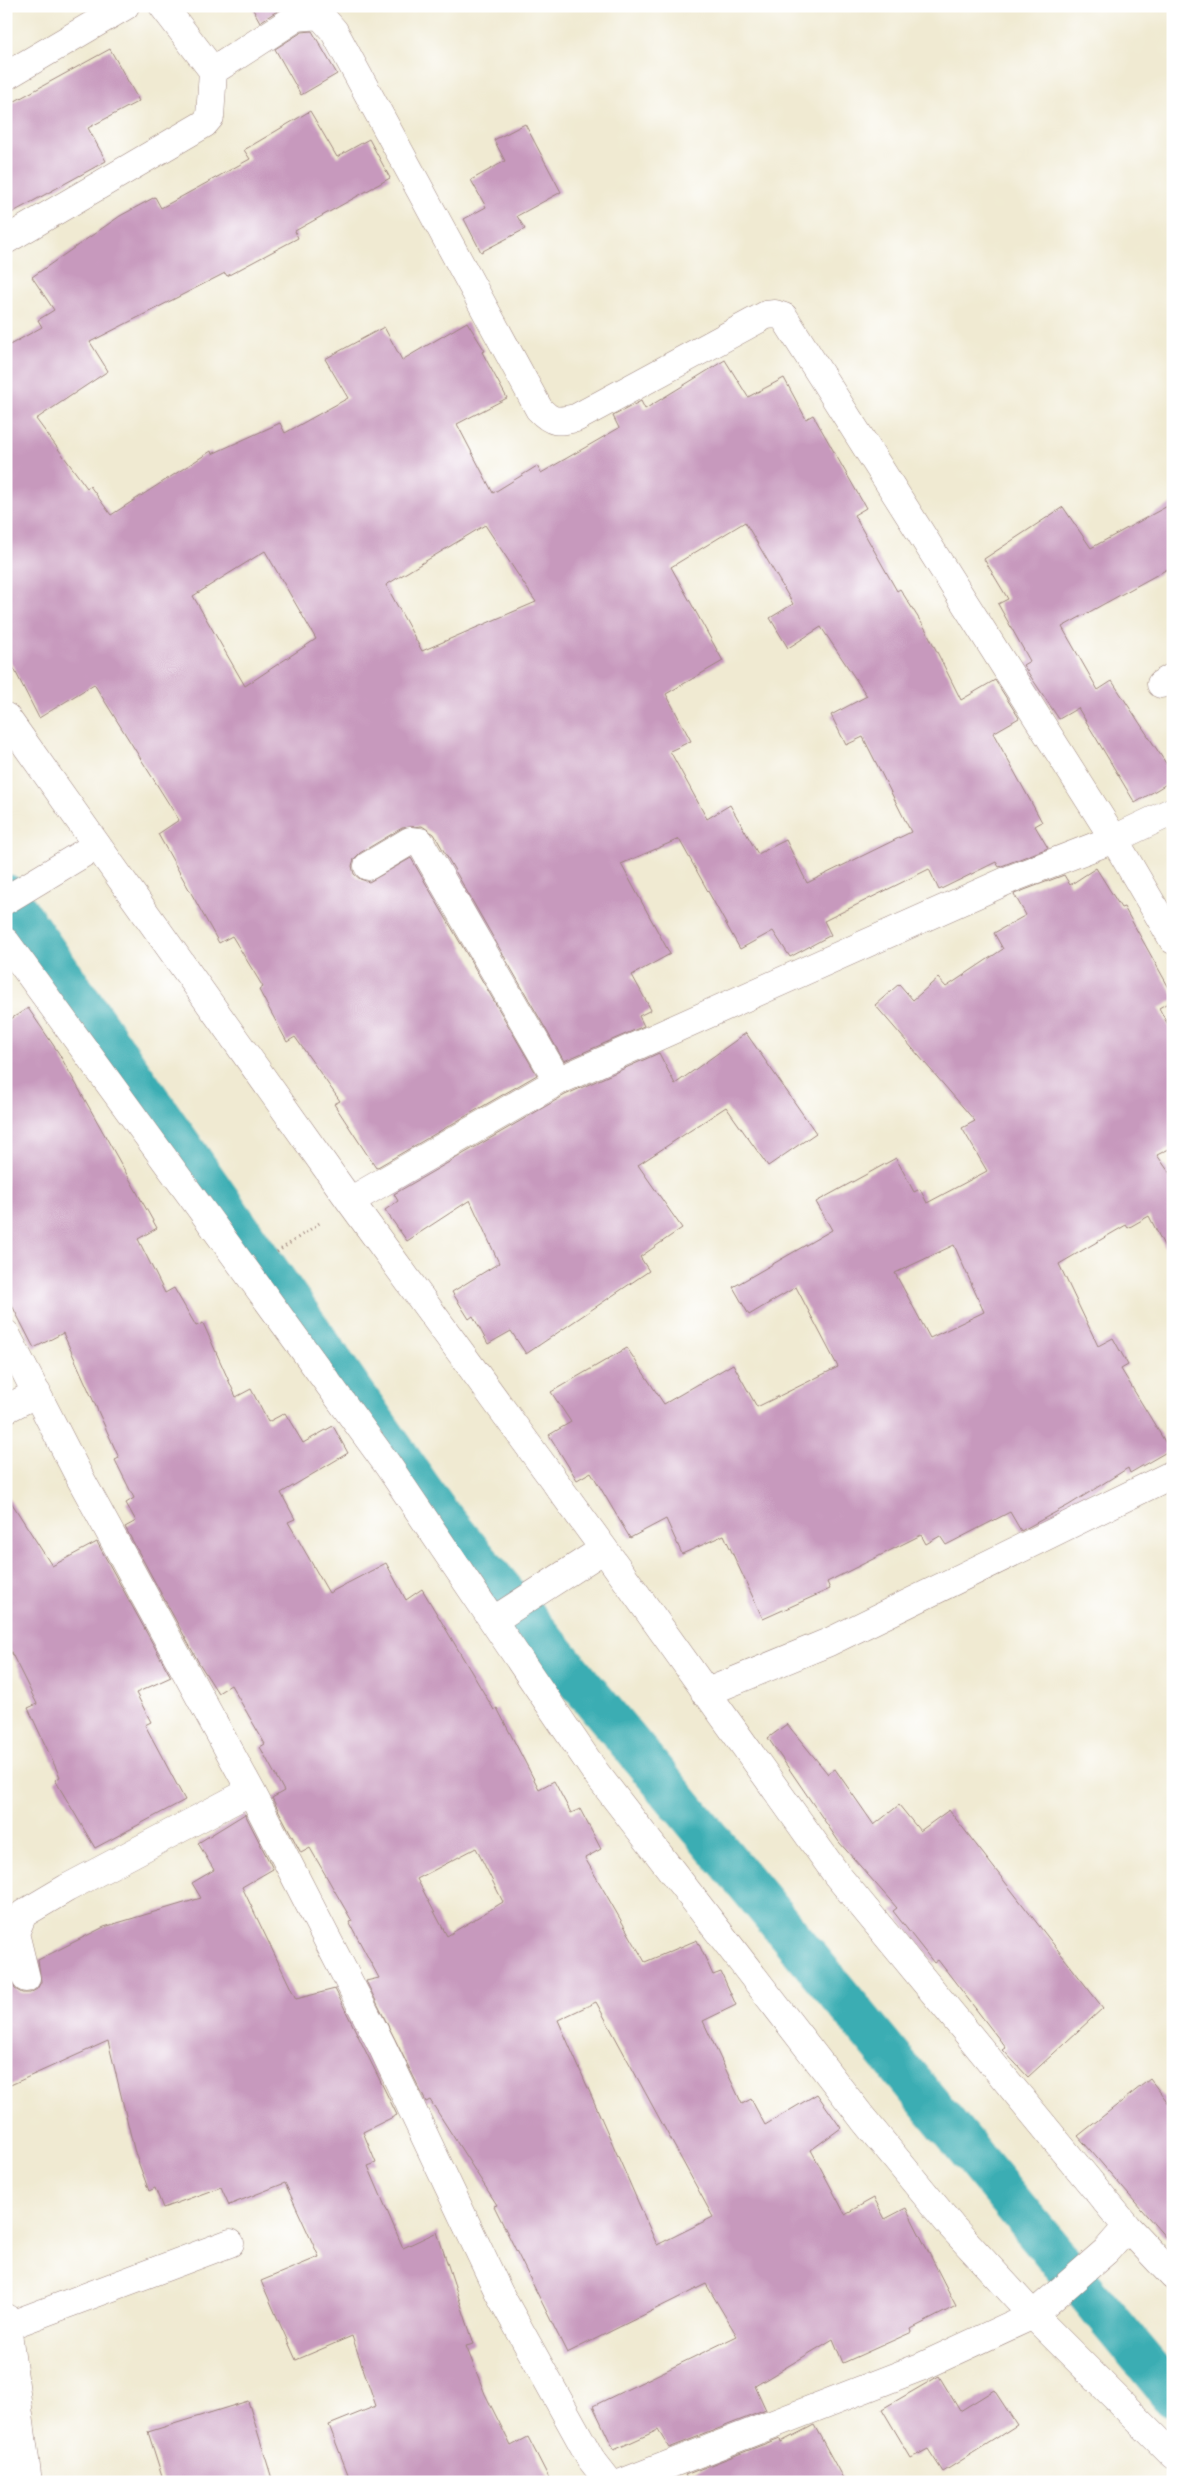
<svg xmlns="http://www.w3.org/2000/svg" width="1179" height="2488" viewBox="0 0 1179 2488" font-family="'Shantell Sans',sans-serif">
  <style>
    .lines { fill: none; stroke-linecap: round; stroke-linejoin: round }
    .canal { stroke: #3badb3; stroke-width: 42 }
    .building { fill: #c799bd; fill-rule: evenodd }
    .minor-casing { stroke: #9d847e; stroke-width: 29 }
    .path { stroke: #9d847e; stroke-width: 3; stroke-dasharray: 1 4; stroke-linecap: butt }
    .minor { stroke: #fff; stroke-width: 28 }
  </style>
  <rect width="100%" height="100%" fill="#fff"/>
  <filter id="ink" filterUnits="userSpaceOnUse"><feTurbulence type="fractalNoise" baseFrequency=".02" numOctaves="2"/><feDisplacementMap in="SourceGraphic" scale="10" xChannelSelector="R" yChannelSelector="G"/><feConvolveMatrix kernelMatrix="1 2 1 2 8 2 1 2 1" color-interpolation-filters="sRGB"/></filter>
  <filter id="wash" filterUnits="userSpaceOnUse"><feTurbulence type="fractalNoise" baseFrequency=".0096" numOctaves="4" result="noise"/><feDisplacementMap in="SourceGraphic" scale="20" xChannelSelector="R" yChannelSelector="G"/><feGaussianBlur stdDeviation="1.12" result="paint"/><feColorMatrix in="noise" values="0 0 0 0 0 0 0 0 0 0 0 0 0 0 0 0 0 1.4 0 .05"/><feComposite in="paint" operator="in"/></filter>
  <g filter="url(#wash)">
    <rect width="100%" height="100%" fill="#f0ead2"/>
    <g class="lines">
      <path class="canal" d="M 6,895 L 435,1509 L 1173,2396"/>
    </g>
    <g id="blocks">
      <path class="building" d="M 251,6 L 285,6 L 260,22 Z
        M 312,31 L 337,74 L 301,95 L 275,49 L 302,32 Z
        M 110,49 L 139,101 L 88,128 L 106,161 L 6,216 L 6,106 Z
        M 310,111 L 337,157 L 369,139 L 390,178 L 295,231 L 298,238 L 227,276 L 225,273 L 90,342 L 108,371 L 36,419 L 87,488 L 90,486 L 111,515 L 211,451 L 212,454 L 280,423 L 285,433 L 348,398 L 325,359 L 384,327 L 402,360 L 467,322 L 485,351 L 482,352 L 507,398 L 457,424 L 493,493 L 537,466 L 541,473 L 619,428 L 613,416 L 641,401 L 645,409 L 725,360 L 748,397 L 784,378 L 806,419 L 813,415 L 866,508 L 854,515 L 897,591 L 900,589 L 926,630 L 961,700 L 995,680 L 1019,718 L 993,733 L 1042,822 L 1035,826 L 1048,848 L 999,867 L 996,862 L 939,890 L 929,869 L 824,921 L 831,935 L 790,957 L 773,931 L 740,949 L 679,839 L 621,864 L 670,954 L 632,975 L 651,1010 L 639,1016 L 644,1026 L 564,1061 L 434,834 L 422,826 L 402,828 L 360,853 L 354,859 L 352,866 L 354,874 L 360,879 L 369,882 L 411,858 L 537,1075 L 376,1168 L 334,1104 L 340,1101 L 295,1037 L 287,1042 L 259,990 L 263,987 L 232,936 L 219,943 L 158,834 L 179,820 L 94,684 L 39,718 L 6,653 L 6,347 L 42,327 L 38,320 L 54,310 L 32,277 L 120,216 L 155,197 L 161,208 L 250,159 L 244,150 ZM 745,522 L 793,604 L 770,618 L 788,648 L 821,627 L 867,696 L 831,715 L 846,745 L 863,737 L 911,832 L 807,883 L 786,840 L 758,854 L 730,805 L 707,819 L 670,751 L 691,741 L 666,694 L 723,661 L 671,567 ZM 485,525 L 536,602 L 422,651 L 386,585 ZM 265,551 L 316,639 L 245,686 L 193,596 Z
        M 525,124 L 561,192 L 517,216 L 525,229 L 481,252 L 464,219 L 486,207 L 471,180 L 505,161 L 494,140 Z
        M 1173,503 L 1173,566 L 1062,627 L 1098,690 L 1112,681 L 1173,774 L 1173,780 L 1135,803 L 1078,708 L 1059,719 L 1023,665 L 1030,661 L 998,604 L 1008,599 L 984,559 L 1063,507 L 1091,548 Z
        M 1096,868 L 1121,908 L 1124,907 L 1173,995 L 1173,1000 L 1159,1008 L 1173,1034 L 1173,1147 L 1157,1155 L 1173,1178 L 1173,1263 L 1149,1216 L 1128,1228 L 1126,1225 L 1059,1264 L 1098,1346 L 1113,1338 L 1128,1365 L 1121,1369 L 1170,1450 L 1130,1473 L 1128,1468 L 1069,1505 L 1021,1531 L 1010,1512 L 946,1545 L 940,1536 L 926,1544 L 921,1535 L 827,1582 L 830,1589 L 763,1619 L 724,1535 L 682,1554 L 666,1519 L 630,1538 L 591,1472 L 577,1480 L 549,1435 L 571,1422 L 551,1392 L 627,1348 L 664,1404 L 733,1364 L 757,1407 L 838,1367 L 796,1287 L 749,1315 L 733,1287 L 832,1230 L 816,1202 L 896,1158 L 914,1192 L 920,1189 L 927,1203 L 987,1171 L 962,1128 L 975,1121 L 875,1005 L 899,984 L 913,1000 L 938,978 L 946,987 L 1003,949 L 994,933 L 1026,915 L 1014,894 L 1064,875 L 1070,885 ZM 954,1245 L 984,1312 L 930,1338 L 895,1273 Z
        M 28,1008 L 58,1052 L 157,1228 L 138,1239 L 165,1293 L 174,1288 L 196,1326 L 203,1323 L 236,1397 L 251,1389 L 268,1422 L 285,1413 L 303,1443 L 333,1426 L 348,1453 L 281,1493 L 295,1519 L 288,1522 L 329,1593 L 386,1563 L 406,1600 L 422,1589 L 494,1710 L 497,1708 L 539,1789 L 554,1781 L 571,1813 L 580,1809 L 601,1849 L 585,1858 L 645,1962 L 697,1940 L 713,1975 L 721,1972 L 736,2005 L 703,2021 L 742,2104 L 751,2099 L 765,2125 L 817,2094 L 841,2128 L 811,2150 L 845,2214 L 874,2198 L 885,2219 L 906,2208 L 956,2306 L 911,2329 L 912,2332 L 843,2363 L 833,2339 L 755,2386 L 766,2410 L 669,2448 L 658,2430 L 614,2450 L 593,2406 L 737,2336 L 706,2284 L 567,2353 L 494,2206 L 497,2205 L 430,2100 L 426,2102 L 366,1981 L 379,1978 L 349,1922 L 352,1921 L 310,1848 L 301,1853 L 272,1798 L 284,1791 L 260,1747 L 265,1744 L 231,1685 L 218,1693 L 199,1663 L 125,1527 L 136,1521 L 126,1503 L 134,1498 L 115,1460 L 119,1458 L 63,1333 L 34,1348 L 6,1294 L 6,1022 ZM 476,1848 L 503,1902 L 447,1936 L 417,1879 ZM 596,2002 L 713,2217 L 657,2245 L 558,2020 Z
        M 746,1033 L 816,1133 L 768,1166 L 726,1107 L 638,1165 L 682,1228 L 640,1257 L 649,1271 L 526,1354 L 511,1331 L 488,1344 L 473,1316 L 469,1319 L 452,1292 L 499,1263 L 470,1200 L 407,1241 L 385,1210 L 398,1201 L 394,1194 L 565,1095 L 659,1053 L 675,1084 Z
        M 6,1494 L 52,1566 L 97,1542 L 171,1677 L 136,1693 L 151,1722 L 145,1725 L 185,1800 L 95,1848 L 55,1780 L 60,1777 L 28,1708 L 37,1704 L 6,1642 Z
        M 787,1724 L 828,1774 L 835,1769 L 874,1825 L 899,1805 L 920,1831 L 949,1810 L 1103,2008 L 1028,2077 L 1003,2050 L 1006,2048 L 938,1960 L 934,1963 L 911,1934 L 893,1911 L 897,1908 L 839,1842 L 768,1738 Z
        M 245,1814 L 273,1869 L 242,1887 L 296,1999 L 335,1989 L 397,2115 L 363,2132 L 376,2163 L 368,2166 L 403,2248 L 437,2232 L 474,2344 L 466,2346 L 485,2394 L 511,2446 L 528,2437 L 551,2482 L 351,2482 L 329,2425 L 376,2406 L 352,2336 L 296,2360 L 261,2281 L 319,2257 L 285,2183 L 229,2205 L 221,2187 L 163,2208 L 155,2188 L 149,2191 L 135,2153 L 108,2041 L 6,2087 L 6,1976 L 9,1974 L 15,1989 L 22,1993 L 30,1993 L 37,1989 L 41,1982 L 38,1960 L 104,1927 L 201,1898 L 192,1883 L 214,1870 L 198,1843 Z
        M 1150,2079 L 1173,2109 L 1173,2246 L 1078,2136 Z
        M 939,2376 L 960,2411 L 994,2390 L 1017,2425 L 943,2472 L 928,2449 L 911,2458 L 882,2409 Z
        M 248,2401 L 273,2482 L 164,2482 L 148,2432 Z
        M 814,2425 L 845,2482 L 689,2482 L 685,2475 L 780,2438 L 781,2442 Z"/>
    </g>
  </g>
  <g filter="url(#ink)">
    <use href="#blocks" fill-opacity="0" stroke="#9d847e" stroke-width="1"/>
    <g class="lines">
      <g class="minor-casing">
        <path id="minor" d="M 213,71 L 297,17 L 320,15 L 334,31 L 539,409 C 552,423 557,422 576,418 L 766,315 L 775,314 L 784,317 L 1114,839 L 1173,940
          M 6,76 L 125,6
          M 6,240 L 204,124 L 210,117 L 213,71 L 163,6
          M 1161,684 L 1173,677
          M 6,717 L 350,1201 L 604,1549 L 837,1875 L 1127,2227 L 1173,2276
          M 368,866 L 410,841 L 420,842 L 558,1081
          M 6,900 L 97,845
          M 6,942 L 387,1464 L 596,1773 L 864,2120 L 952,2227 L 1033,2315 L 1173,2455
          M 350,1201 L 558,1081 L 1013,878 L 1114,839 L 1173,811
          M 6,1334 L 79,1476 L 251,1791 L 382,2046 L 499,2293 L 591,2459 L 609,2482
          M 6,1409 L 37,1393
          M 494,1620 L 604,1549
          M 705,1693 L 829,1642 L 1173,1474
          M 26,1978 L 15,1933 L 23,1914 L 67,1888 L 251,1791
          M 6,2318 L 28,2482
          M 8,2326 L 230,2243
          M 624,2482 L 923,2366 L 1033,2315 L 1106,2251 L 1127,2227"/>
      </g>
      <path class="path" d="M 277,1252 L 321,1222"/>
      <use href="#minor" class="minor"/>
    </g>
  </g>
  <rect width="1179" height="2488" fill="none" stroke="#fff" stroke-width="25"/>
</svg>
